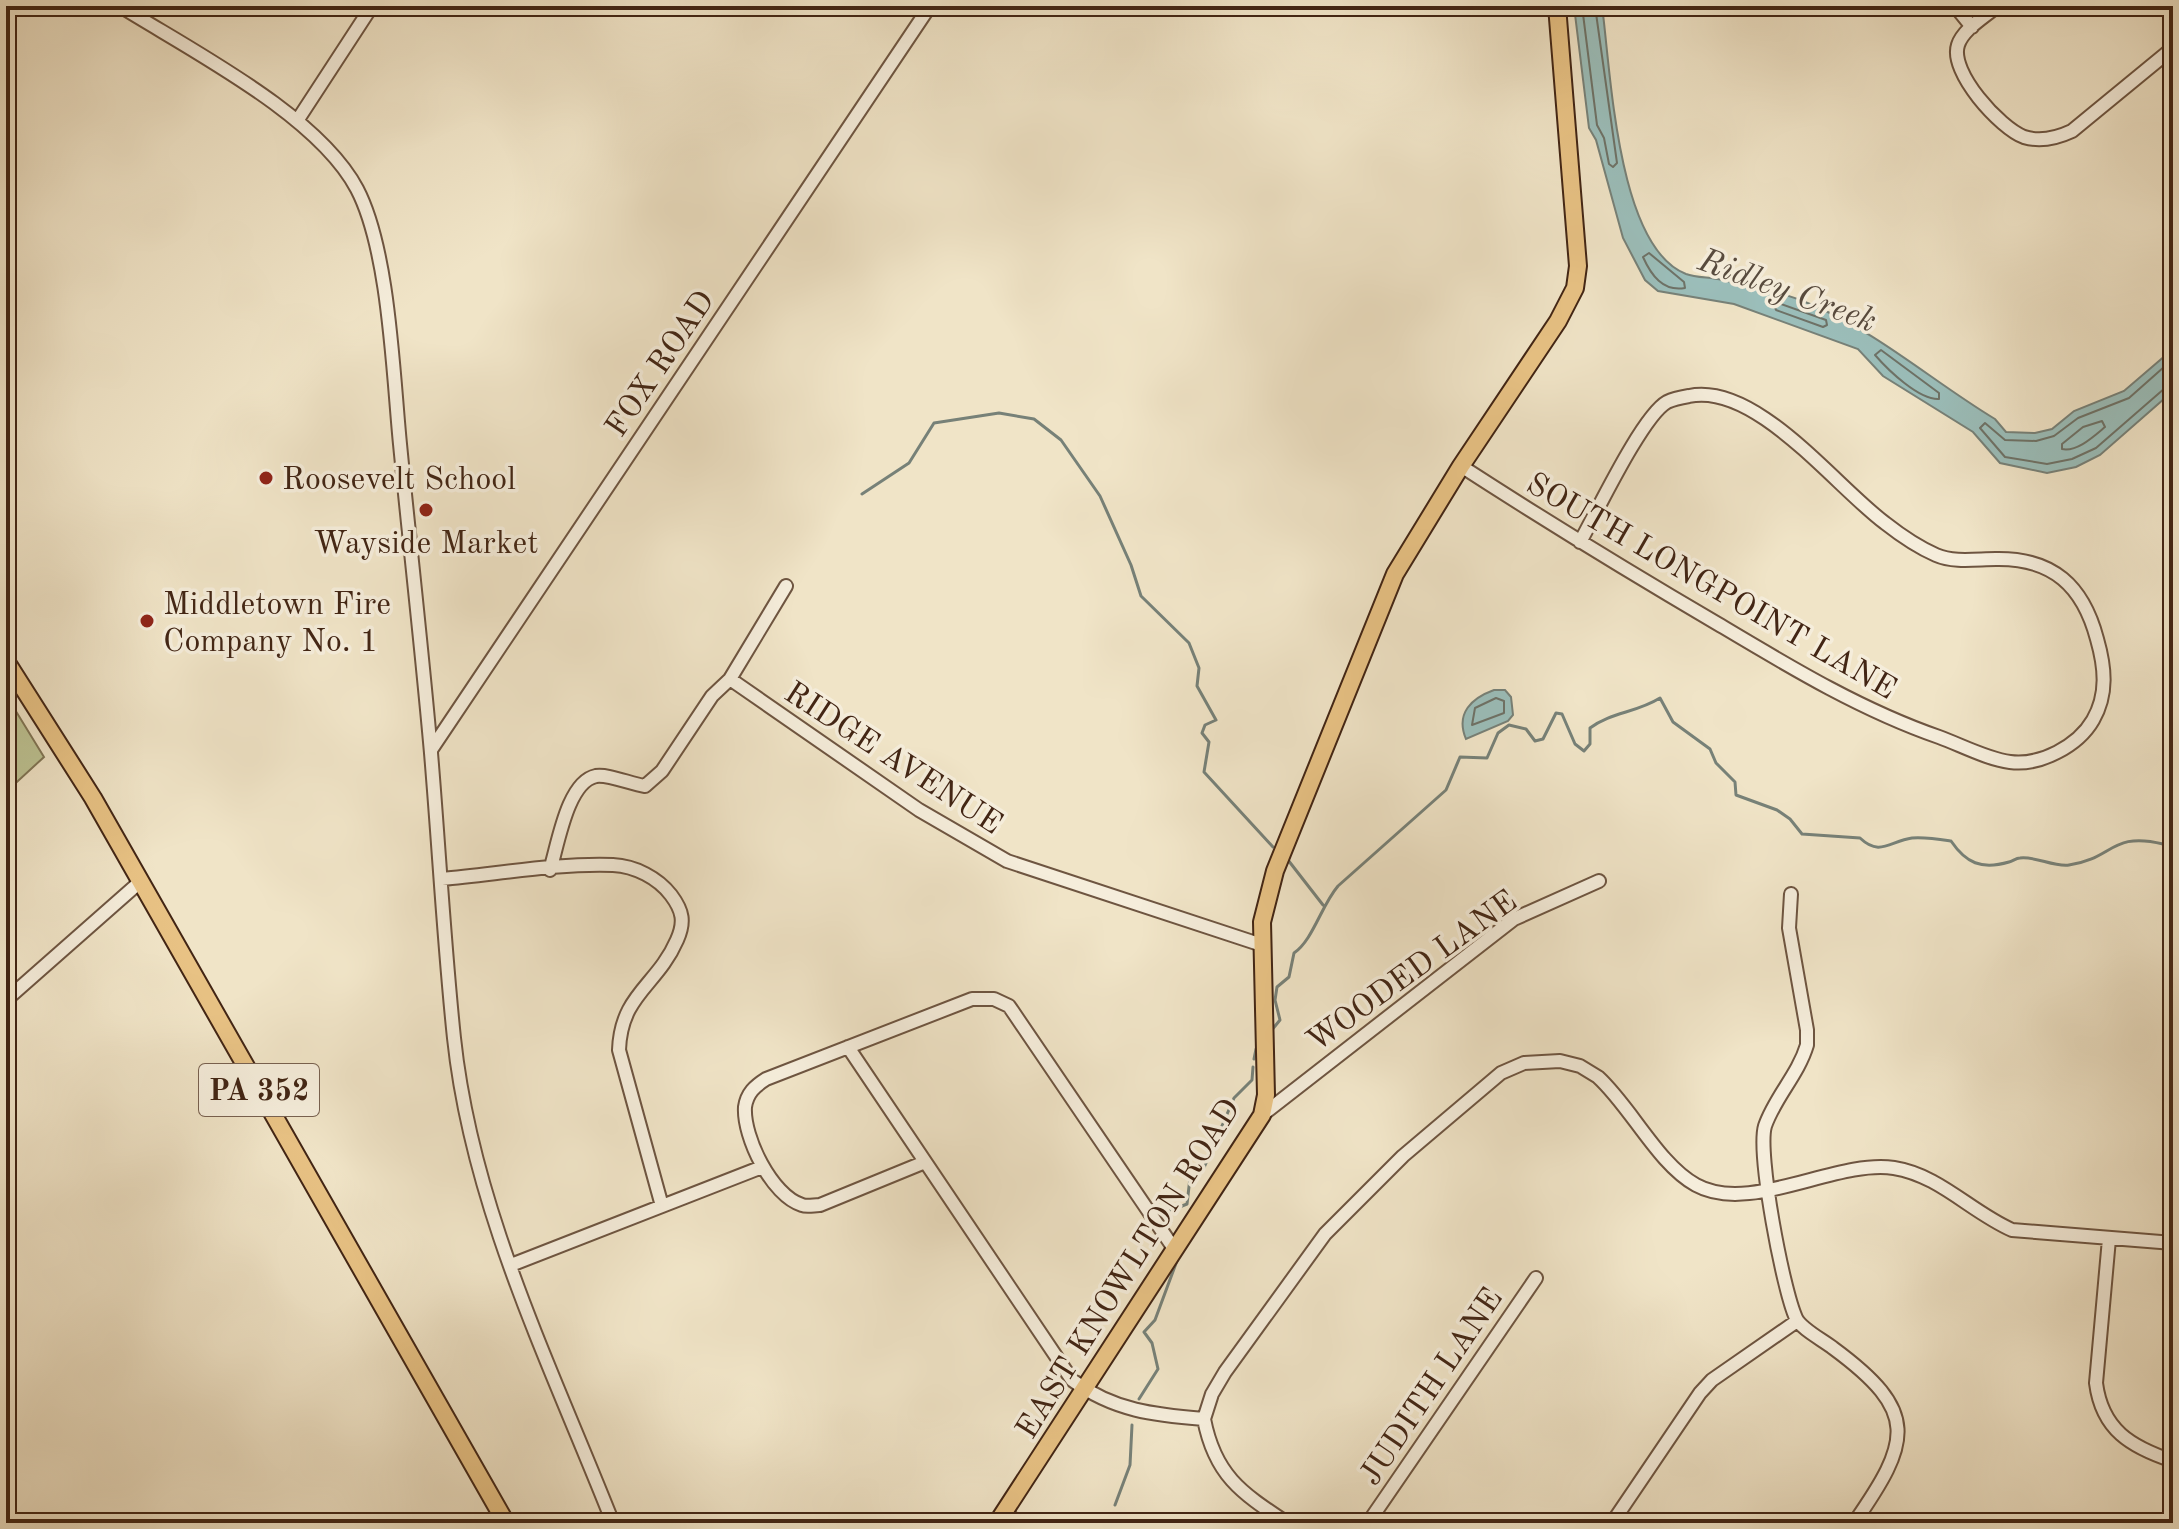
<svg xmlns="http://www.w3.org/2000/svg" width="2179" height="1529" viewBox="0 0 2179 1529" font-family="'Old Standard TT',serif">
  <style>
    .green { fill: #bdc393; stroke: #807454; stroke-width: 2 }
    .water { fill: #9bbeba; stroke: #778178; stroke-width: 2 }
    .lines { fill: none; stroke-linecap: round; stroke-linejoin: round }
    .shore { stroke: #6e7267; stroke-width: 2 }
    .stream { stroke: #778178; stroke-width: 3 }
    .minor-casing { stroke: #6e5541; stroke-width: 16 }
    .major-casing { stroke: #422514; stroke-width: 20 }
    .minor { stroke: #f5eddb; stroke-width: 12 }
    .major { stroke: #e8c284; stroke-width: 16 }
    .poi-dot { fill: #8f2418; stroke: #f5eddb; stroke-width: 3 }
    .labels { text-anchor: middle; stroke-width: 7; stroke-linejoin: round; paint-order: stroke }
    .shield { fill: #f5eddb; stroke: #786150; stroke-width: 2 }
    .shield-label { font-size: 30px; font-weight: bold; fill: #422514 }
    .street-label { font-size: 32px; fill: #422514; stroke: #f5eddb }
    .poi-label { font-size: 32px; fill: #422514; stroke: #f5eddb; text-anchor: start }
    .water-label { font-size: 34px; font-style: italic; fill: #584b3e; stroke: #f5eddb }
  </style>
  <rect width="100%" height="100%" fill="#f0e4c7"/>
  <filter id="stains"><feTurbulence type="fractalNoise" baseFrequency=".0025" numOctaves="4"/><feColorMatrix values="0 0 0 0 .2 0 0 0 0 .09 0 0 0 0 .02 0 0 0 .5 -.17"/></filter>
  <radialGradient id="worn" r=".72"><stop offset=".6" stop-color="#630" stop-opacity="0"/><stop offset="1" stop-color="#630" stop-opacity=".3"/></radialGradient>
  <path class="green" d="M 6,695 L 44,757 L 6,792 Z"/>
  <path class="water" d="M 1574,6 L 1602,6 C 1611,72 1617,247 1686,274 C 1697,278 1711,277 1722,280 C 1751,286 1783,292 1810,304 C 1878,332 1932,381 1995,419 L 2006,432 L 2035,433 L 2052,429 L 2074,411 L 2124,391 L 2173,349 L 2173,391 L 2100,455 L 2076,467 L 2047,473 L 2000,463 L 1973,432 L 1883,376 L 1858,349 L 1734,304 L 1658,291 L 1645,280 L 1623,238 L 1596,140 L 1589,128 Z
    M 1494,690 L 1505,690 L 1511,697 L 1513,715 L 1508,721 L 1466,739 C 1455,713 1472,698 1494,690 Z"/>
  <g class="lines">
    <path class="shore" d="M 1582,6 L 1597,125 L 1604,138 L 1609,164 L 1613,167 L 1617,163 L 1595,6
      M 1649,253 L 1684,282 L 1685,288 C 1663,292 1651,275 1643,257 Z
      M 1778,303 L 1826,320 L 1827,325 L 1823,327 L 1776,310 L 1774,305 Z
      M 1881,350 L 1939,393 L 1939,399 C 1919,400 1888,370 1875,355 Z
      M 2173,359 L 2129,398 L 2078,418 L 2054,436 L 2036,441 L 2005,440 L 1985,423 L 1980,428 L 2005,457 L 2047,464 L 2072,459 L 2096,448 L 2165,388 L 2173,386
      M 2102,421 L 2105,427 C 2093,437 2077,452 2062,449 L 2062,444 L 2083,427 Z
      M 1496,698 L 1504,701 L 1504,713 L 1472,725 L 1475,708 Z"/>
    <path class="stream" d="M 862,494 L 909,463 L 934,423 L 999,413 L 1034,419 L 1061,440 L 1100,496 L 1131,565 L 1141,596 L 1189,643 L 1199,668 L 1197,686 L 1216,720 L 1205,725 L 1202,733 L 1209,742 L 1204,772 L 1273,847
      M 1288,860 L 1323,905
      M 1271,1031 L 1280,1020 L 1275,1000 L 1277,987 L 1289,977 L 1294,953 C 1313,940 1321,906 1338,886 L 1446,790 L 1460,757 L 1487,758 L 1498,733 L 1509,725 L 1526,729 L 1535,741 L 1543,739 L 1556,713 L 1562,714 L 1575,744 L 1584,751 L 1590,744 L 1590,728 C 1611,712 1636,713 1660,698 L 1673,722 L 1710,749 L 1716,763 L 1735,782 L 1736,795 L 1777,810 L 1790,819 L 1802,834 L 1860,838 C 1880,857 1890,841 1912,838 C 1926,837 1938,839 1951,841 C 1966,863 1981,870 2009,862 C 2013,861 2016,858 2020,858 C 2036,856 2053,867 2069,865 C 2113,859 2111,831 2163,844
      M 1254,1059 L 1256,1049
      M 1171,1222 L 1167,1212 L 1187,1204 L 1190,1178 L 1203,1170 L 1234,1098 L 1252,1080 L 1253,1067
      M 1139,1399 L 1158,1369 L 1152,1343 L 1144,1332 L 1155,1320 L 1178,1258
      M 1115,1505 L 1130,1465 L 1132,1425"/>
    <g class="minor-casing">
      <path id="minor" d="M 120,6 C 192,51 318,115 357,189 C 389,250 393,373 400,444 C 410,547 422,650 431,753 C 439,848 444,943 454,1038 C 472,1208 551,1366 613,1523
        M 1955,6 L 1972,27
        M 1997,6 C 1985,17 1963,29 1958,45 C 1949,72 2000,128 2024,137 C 2040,142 2057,138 2072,131 L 2173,48
        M 2171,6 L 2173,9
        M 297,121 L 372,6
        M 1461,466 C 1546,521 1631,573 1718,624 C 1790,667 1861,710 1939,737 C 1961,745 1987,759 2010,762 C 2040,766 2078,746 2093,720 C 2108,694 2105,667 2097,639 C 2083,586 2053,558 1996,559 C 1977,559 1954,563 1936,555 C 1920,548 1899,534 1885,523 C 1835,486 1756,382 1689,396 C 1683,397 1673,399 1667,402 C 1642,416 1596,514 1580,542
        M 730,679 L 919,810 L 1007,861 L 1262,945
        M 431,750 L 930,6
        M 550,870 C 558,845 567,782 596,776 C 608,774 631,784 645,786 L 662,771 L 712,696 L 730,679 L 786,586
        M 442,879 C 498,874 557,863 613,865 C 635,866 658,878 671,895 C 683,911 685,922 677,940 C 657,986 621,994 619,1050 L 662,1206
        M 1791,894 L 1789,928 L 1807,1030 L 1807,1045 C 1798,1075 1775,1097 1765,1126 C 1757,1153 1783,1290 1796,1318 C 1801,1329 1823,1340 1833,1348 C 1920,1412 1911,1441 1854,1523
        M 6,1000 L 141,881
        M 848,1047 L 1072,1380 C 1114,1411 1155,1415 1204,1419 L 1212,1394 L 1225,1372 L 1325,1234 L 1403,1156 L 1501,1073 L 1524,1063 L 1560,1061 L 1580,1066 L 1598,1077 C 1631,1107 1658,1164 1696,1185 C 1750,1215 1836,1159 1894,1168 C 1939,1175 1971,1212 2012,1230 L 2173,1243
        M 1262,1115 L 1514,919 L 1599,881
        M 925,1162 L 820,1205 C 814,1205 807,1207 802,1205 C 772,1196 743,1137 745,1107 C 747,1093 755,1086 766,1079 L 972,999 L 994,999 L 1009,1006 L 1175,1250
        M 2109,1239 L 2096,1383 C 2102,1430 2131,1447 2173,1461
        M 511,1265 L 762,1167
        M 1204,1419 C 1215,1476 1242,1493 1287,1523
        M 1004,1513 L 1020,1523
        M 1368,1523 L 1536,1278
        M 1612,1523 L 1700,1393 L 1712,1380 L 1797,1321"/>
    </g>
    <g class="major-casing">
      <path id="major" d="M 6,661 L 93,798 L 506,1523
        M 997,1523 L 1262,1115 L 1266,1095 L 1262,922 L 1275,871 L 1395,574 L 1461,466 L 1558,321 L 1575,288 L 1578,266 L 1557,6"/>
    </g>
    <use href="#minor" class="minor"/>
    <use href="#major" class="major"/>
  </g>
  <g class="poi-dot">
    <circle cx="266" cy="478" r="8"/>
    <circle cx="426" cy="510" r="8"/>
    <circle cx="147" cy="621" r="8"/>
  </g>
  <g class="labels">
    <rect class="shield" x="199" y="1064" width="120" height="52" rx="6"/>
    <g class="shield-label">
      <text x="259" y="1100">PA 352</text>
    </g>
    <g class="street-label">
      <text transform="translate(659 363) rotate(-56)" y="11">FOX ROAD</text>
      <text transform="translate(1712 585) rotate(30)" y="11">SOUTH LONGPOINT LANE</text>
      <text transform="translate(894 757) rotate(33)" y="11">RIDGE AVENUE</text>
      <text transform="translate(1411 970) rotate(-36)" y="11">WOODED LANE</text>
      <text transform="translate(1127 1268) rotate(-58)" y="11">EAST KNOWLTON ROAD</text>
      <text transform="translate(1430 1386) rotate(-56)" y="11">JUDITH LANE</text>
    </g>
    <g class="poi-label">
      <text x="282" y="489">Roosevelt School</text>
      <text x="426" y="553" text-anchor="middle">Wayside Market</text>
      <text x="163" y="614">Middletown Fire<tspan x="163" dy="37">Company No. 1</tspan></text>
    </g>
    <g class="water-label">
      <text transform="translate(1788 289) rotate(20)" y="12">Ridley Creek</text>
    </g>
  </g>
  <rect width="2179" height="1529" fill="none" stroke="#f0e4c7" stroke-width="32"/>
  <rect x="8" y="8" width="2163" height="1513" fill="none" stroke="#422514" stroke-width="4"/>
  <rect x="16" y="16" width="2147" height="1497" fill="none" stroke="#422514" stroke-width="2"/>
  <rect width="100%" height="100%" filter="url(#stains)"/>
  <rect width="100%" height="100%" fill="url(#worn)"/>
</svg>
